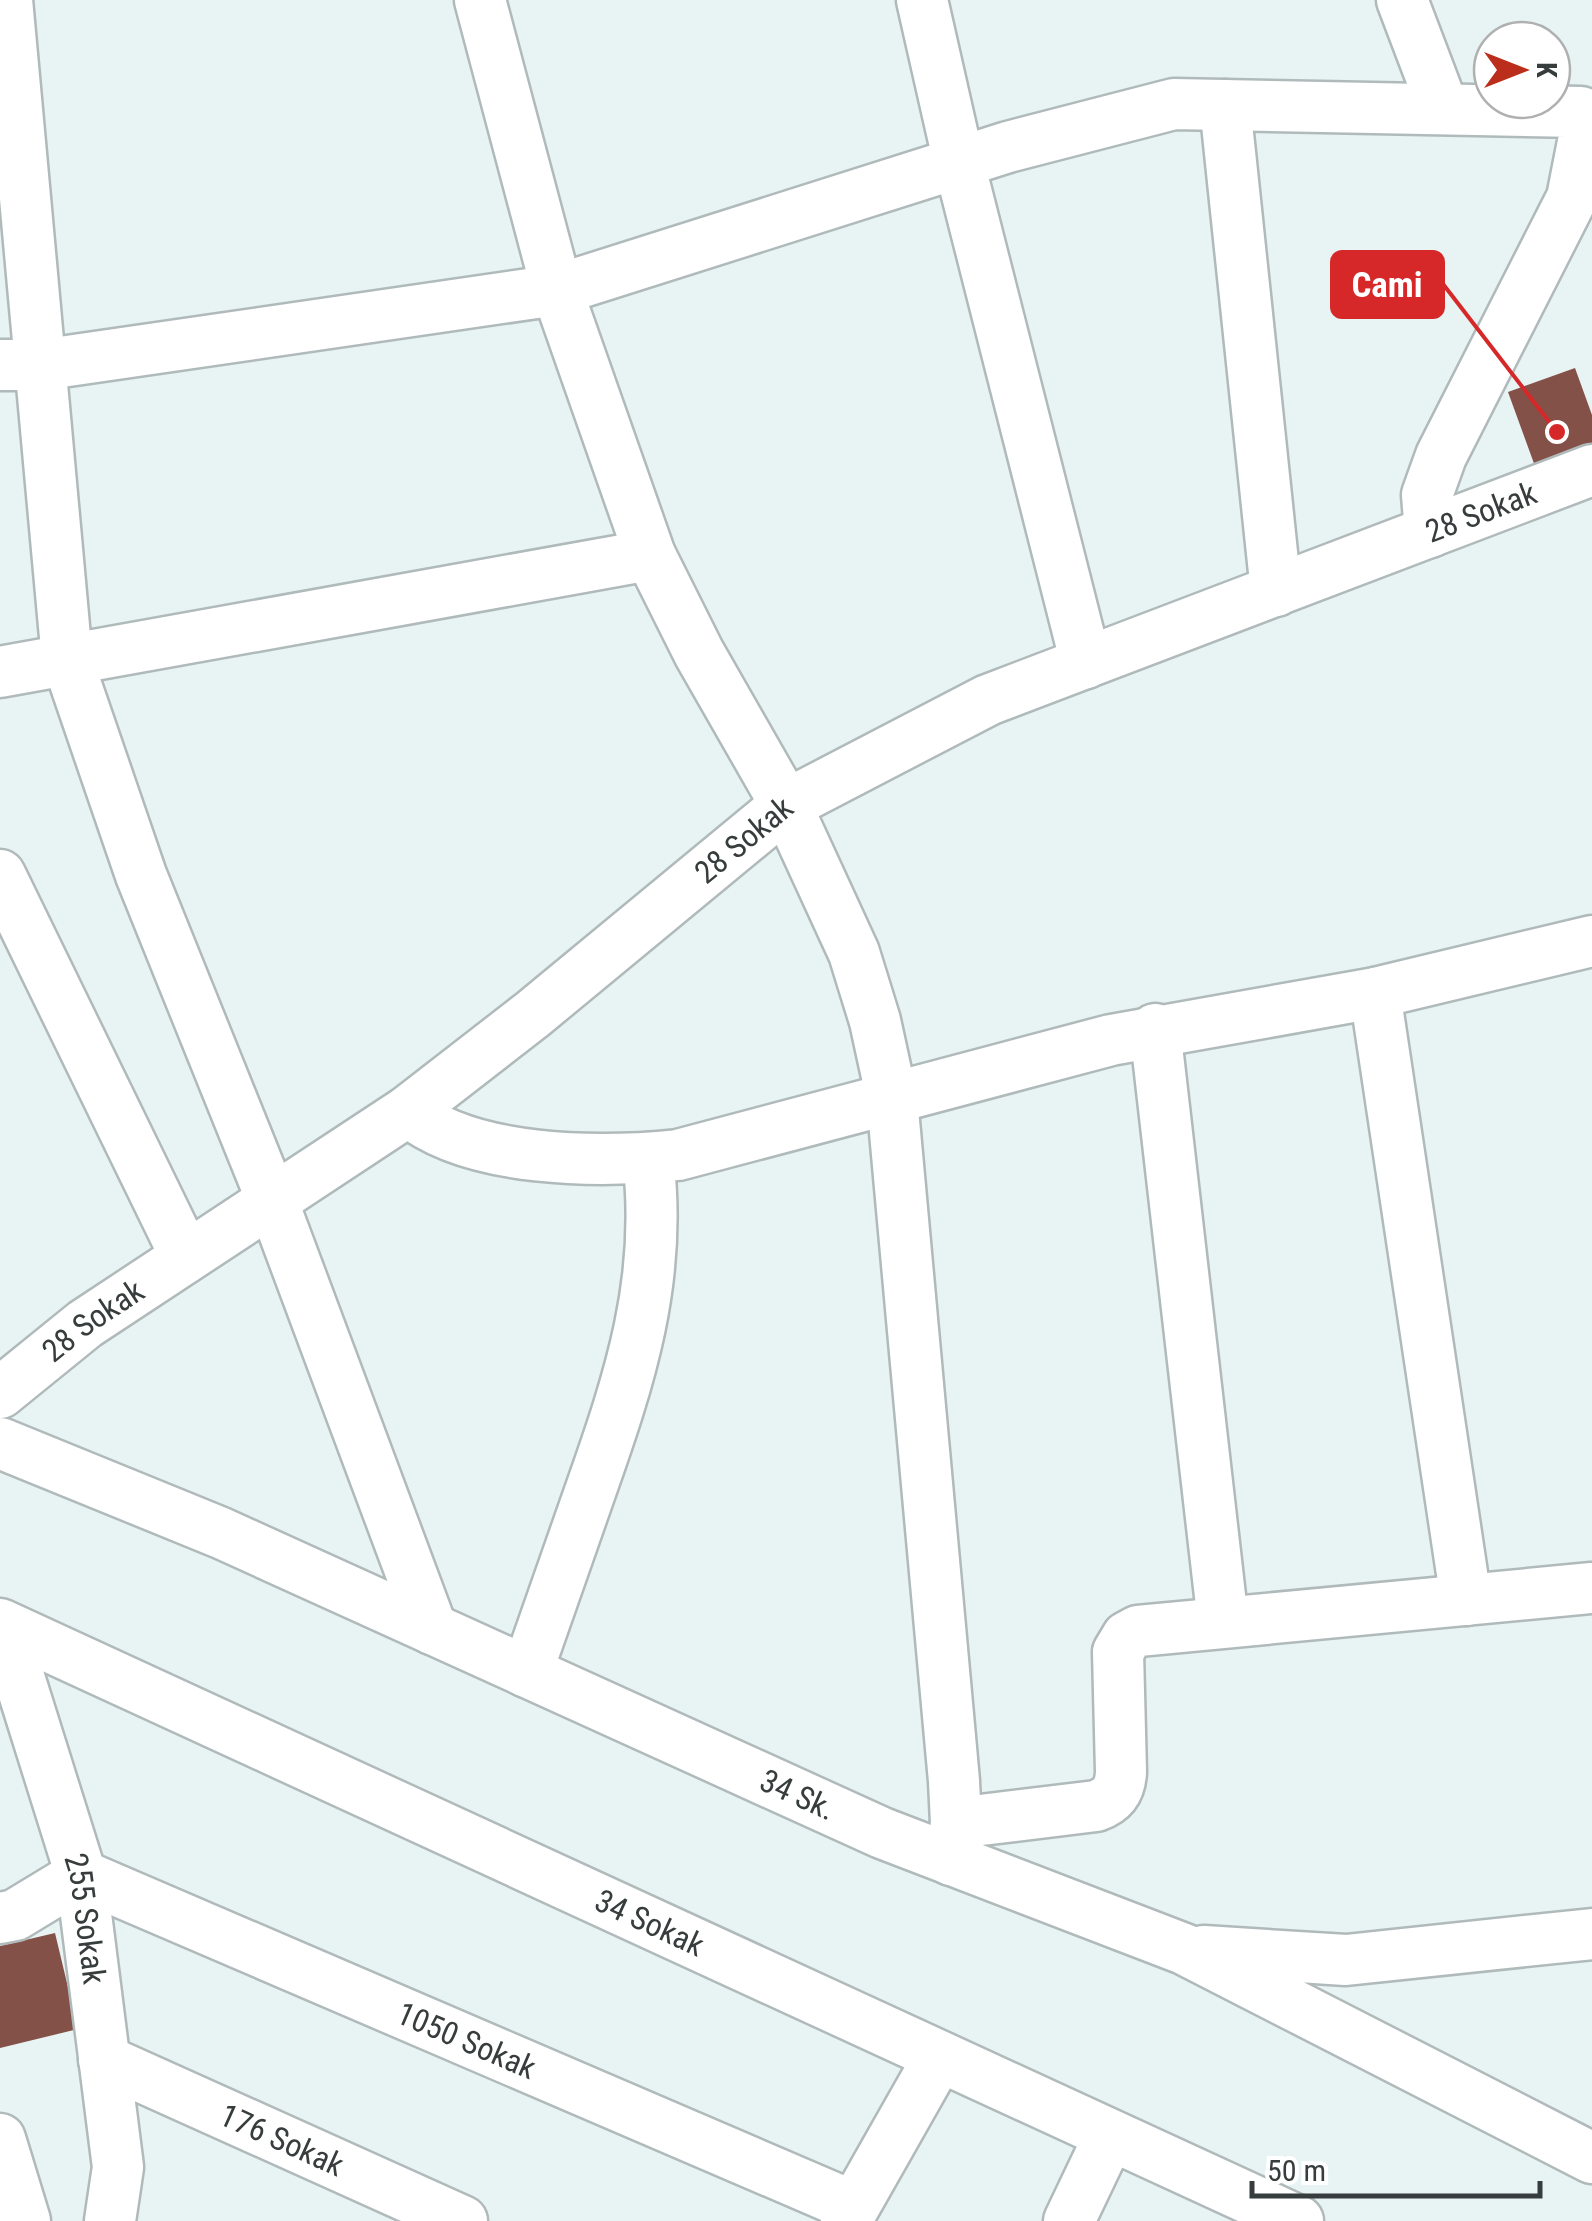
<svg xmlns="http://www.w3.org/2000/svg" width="1592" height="2221" viewBox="0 0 1592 2221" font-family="'Roboto Condensed',sans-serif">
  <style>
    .building { fill: #835147 }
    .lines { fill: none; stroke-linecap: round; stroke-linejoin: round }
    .minor-casing { stroke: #b0babb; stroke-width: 55 }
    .minor { stroke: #fff; stroke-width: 50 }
    .labels { text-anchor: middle; stroke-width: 10; stroke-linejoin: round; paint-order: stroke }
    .street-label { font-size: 32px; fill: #373c3c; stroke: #fff }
    .leader { fill: none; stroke: #d62828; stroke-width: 4 }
    .callout-dot { fill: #d62828; stroke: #fff; stroke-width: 4 }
    .callout { fill: #d62828; stroke: #d62828; stroke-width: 4 }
    .callout-label { font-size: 35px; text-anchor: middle; font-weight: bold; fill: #fff }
  </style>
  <rect width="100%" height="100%" fill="#e8f3f3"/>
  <path class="building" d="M 1575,368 L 1592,415 L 1592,448 L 1536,469 L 1508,392 Z
    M 55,1933 L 78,2029 L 0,2048 L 0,1946 Z"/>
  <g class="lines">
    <g class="minor-casing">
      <g id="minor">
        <path d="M 7,0 L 67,659 L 141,875 L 272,1200 L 432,1629"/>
        <path d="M 480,0 L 557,290 L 650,555 L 699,653 L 786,805 L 854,953 L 875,1021 L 892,1099 L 954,1781 L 956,1823 L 951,1860"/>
        <path d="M 922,0 L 959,163 L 1086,663"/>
        <path d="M 1402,0 L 1443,108"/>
        <path d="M 1225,105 L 1276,591"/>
        <path d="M 0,365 L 40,365 L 557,290 L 1008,147 L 1174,104 L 1581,112 L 1584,137 L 1572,198 L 1441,456 L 1427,495 L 1430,532"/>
        <path d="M 0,672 L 650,555"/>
        <path d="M 0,875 L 186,1257"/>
        <path d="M 1375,993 L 1466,1600"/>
        <path d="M 1155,1029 L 1223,1622"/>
        <path d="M 408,1111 C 471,1163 599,1163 678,1155 L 1111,1040 L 1375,993 L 1592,941"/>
        <path id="s1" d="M 0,1393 L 85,1324 L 408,1111 L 533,1014 L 786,805 L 988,700 L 1592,470"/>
        <path id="s2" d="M 0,1443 L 221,1533 L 882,1833 L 1184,1949 L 1592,2158"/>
        <path id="s3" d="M 0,1624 L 1298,2221"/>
        <path id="s4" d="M 3,1626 L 81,1875 L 118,2167 L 110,2221"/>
        <path d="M 527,1672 C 548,1612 569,1552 590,1492 C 630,1379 663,1279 648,1158"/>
        <path d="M 956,1823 L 1096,1806 C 1113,1800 1120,1791 1121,1772 L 1118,1652 L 1127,1637 L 1138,1631 L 1592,1588"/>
        <path id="s5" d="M 0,1918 L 15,1915 L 81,1875 L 852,2206"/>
        <path d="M 1204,1951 L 1346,1960 L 1592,1934"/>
        <path id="s6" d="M 104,2060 L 462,2221"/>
        <path d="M 0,2139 L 25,2221"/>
        <path d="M 846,2221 L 939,2057"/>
        <path d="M 1069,2221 L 1110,2135"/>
      </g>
    </g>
    <use href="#minor" class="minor"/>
  </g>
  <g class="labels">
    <g class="street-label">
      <text dy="11" stroke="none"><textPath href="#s1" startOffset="1738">28 Sokak</textPath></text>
      <text dy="11" stroke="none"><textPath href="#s1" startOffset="928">28 Sokak</textPath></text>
      <text dy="11" stroke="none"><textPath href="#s1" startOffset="118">28 Sokak</textPath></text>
      <text dy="11" stroke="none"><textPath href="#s2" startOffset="872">34 Sk.</textPath></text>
      <text dy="11" stroke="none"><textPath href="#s4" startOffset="305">255 Sokak</textPath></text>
      <text dy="11" stroke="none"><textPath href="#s3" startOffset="715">34 Sokak</textPath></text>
      <text dy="11" stroke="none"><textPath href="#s5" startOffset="512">1050 Sokak</textPath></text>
      <text dy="11" stroke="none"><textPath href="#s6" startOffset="195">176 Sokak</textPath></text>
    </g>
  </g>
  <path class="leader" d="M1557 432L1443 284"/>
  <circle class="callout-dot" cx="1557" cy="432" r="10"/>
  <rect class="callout" x="1332" y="252" width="111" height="65" rx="10"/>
  <g class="callout-label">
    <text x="1387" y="297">Cami</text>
  </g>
  <g transform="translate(1522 70) rotate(90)"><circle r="48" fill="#ffffff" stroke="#afb1b1" stroke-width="2.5"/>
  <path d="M0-8L18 38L0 25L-18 38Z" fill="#bb2e1b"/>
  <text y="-15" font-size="28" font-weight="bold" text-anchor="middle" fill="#373c3c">K</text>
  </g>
  <path d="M1252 2181v15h288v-15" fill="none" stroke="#373c3c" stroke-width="5"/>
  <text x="1267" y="2181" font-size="30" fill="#373c3c" stroke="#ffffff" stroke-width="8" paint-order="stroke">50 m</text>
</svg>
